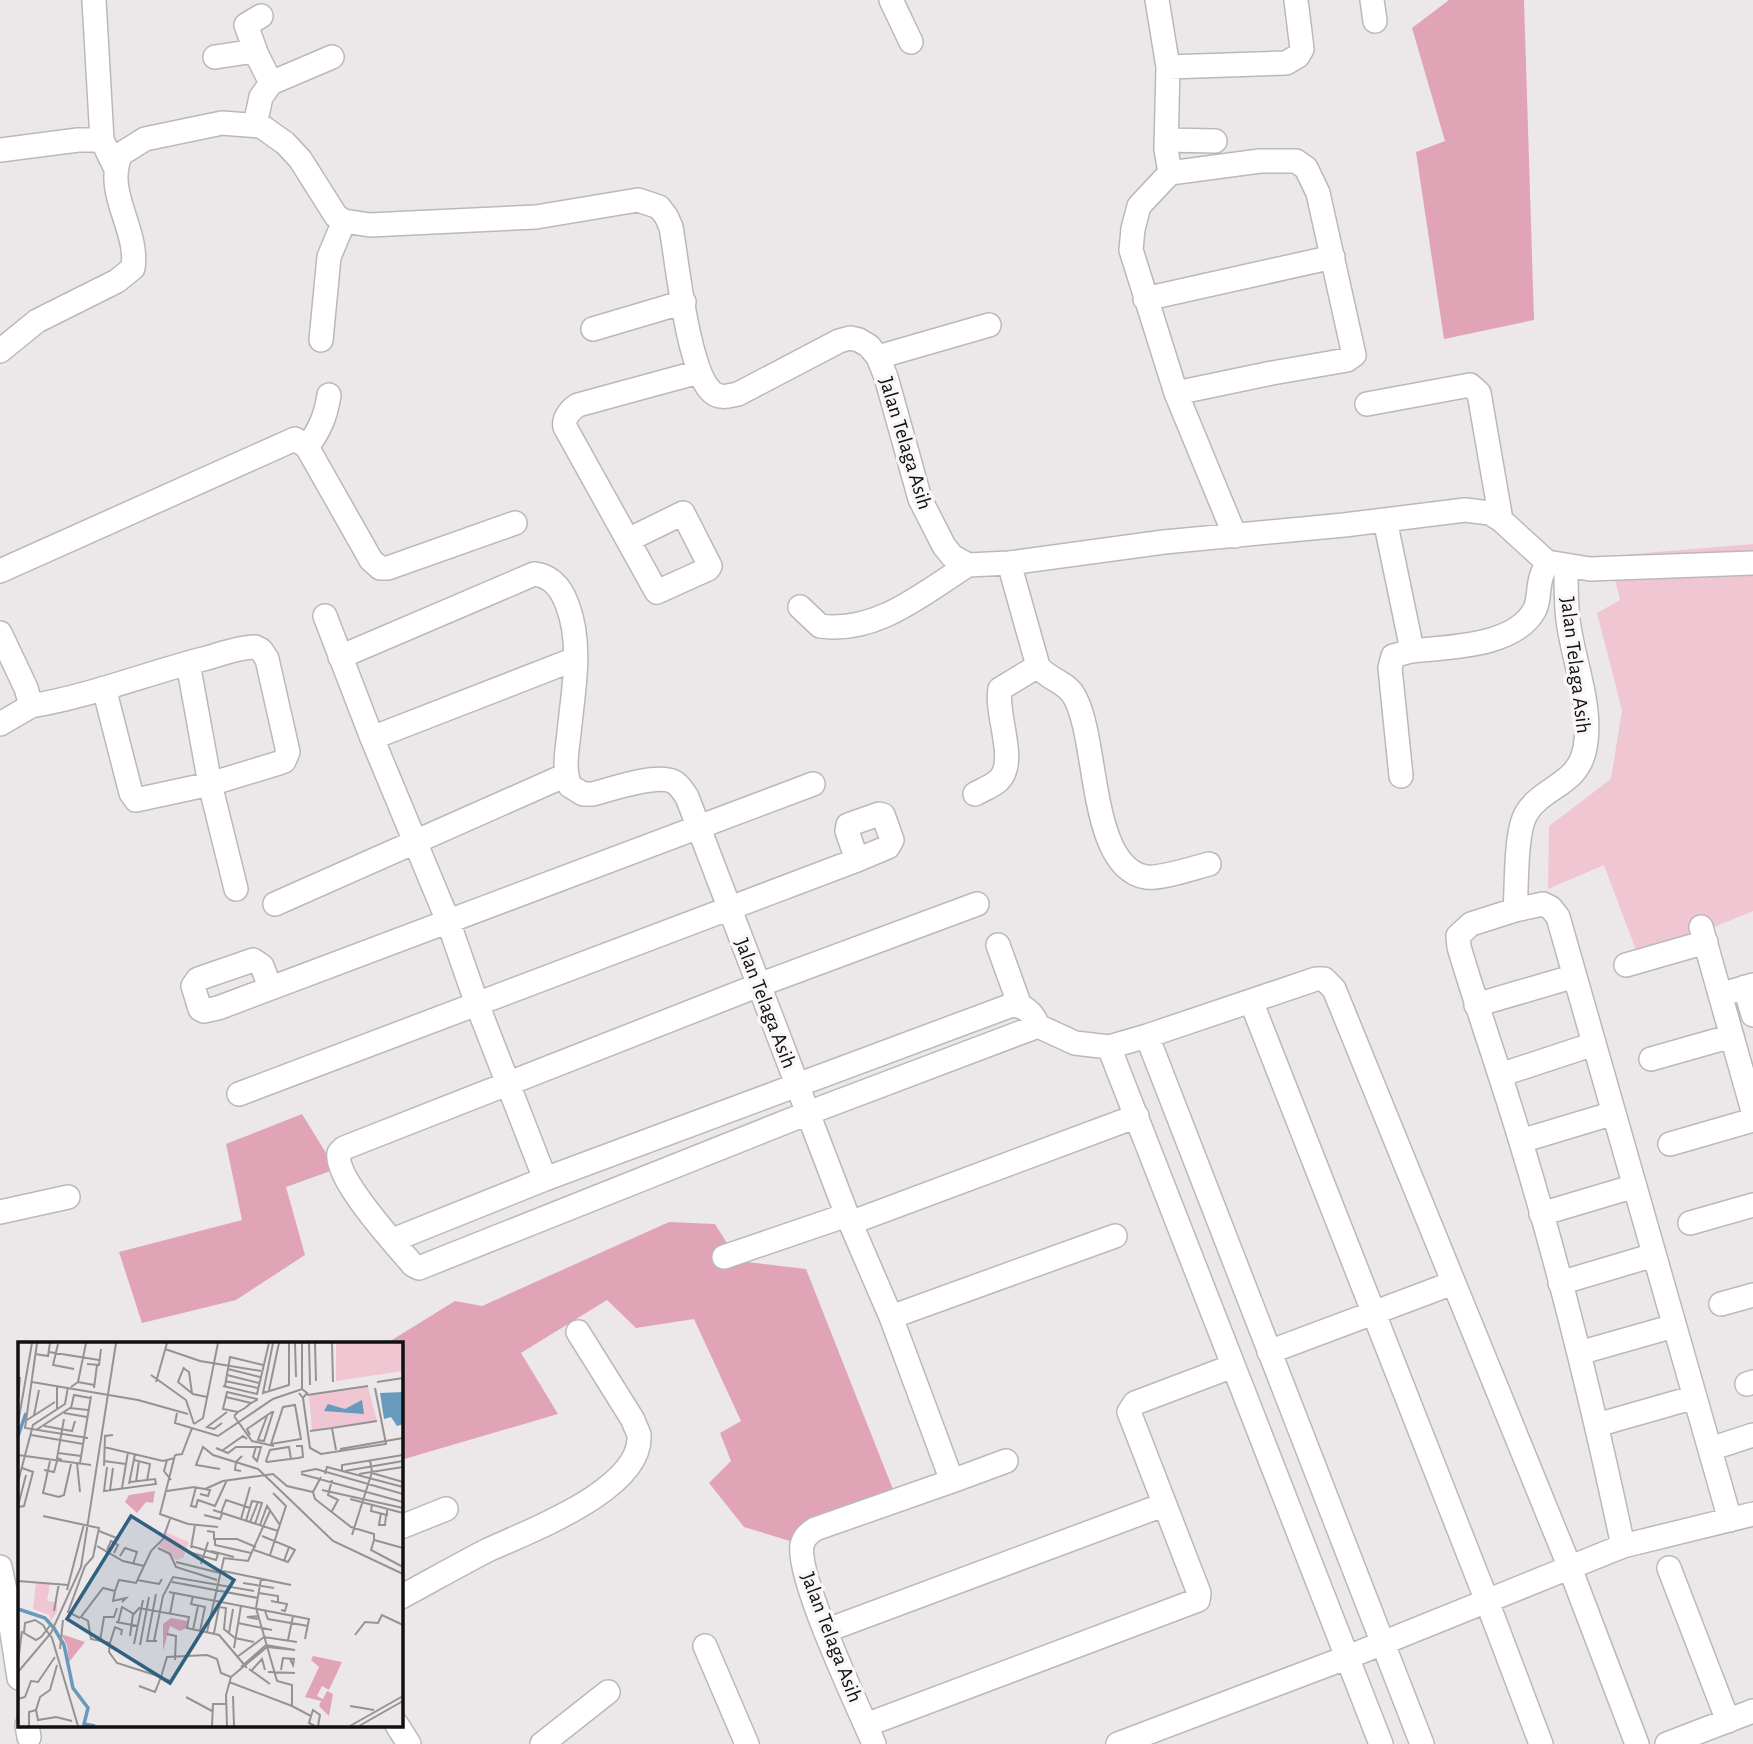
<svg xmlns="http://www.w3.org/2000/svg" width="1753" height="1744" viewBox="0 0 1753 1744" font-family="'Alegreya Sans',sans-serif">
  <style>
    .green { fill: #f0c6d2 }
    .forest { fill: #e0a4b6 }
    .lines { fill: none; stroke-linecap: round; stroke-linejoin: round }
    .minor-casing { stroke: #bcb8b9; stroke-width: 26 }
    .minor { stroke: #fff; stroke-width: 23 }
    .labels { text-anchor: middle; stroke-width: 7; stroke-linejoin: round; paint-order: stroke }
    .street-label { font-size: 21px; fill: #111010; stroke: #f9f6f7 }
    .inset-river { fill: none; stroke: #679abc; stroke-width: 3.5 }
    .inset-road { fill: none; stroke: #949292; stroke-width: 2 }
    .view { fill: #31617f; fill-opacity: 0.15; stroke: #31617f; stroke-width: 3.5 }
    .inset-edge { fill: none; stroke: #111010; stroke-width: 3.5 }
  </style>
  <rect width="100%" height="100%" fill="#ece8e9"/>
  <path class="green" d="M 1753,544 L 1753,911 L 1639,958 L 1604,865 L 1548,889 L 1549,826 L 1611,779 L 1622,710 L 1597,613 L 1620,600 L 1609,556 Z"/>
  <path class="forest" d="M 1449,0 L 1524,0 L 1534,320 L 1444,339 L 1416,152 L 1445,141 L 1412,28 Z
    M 302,1114 L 336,1169 L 286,1187 L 305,1255 L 236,1300 L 142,1323 L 119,1252 L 242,1220 L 226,1144 Z
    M 669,1222 L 715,1224 L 738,1261 L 806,1269 L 894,1492 L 803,1545 L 744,1527 L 709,1483 L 731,1461 L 720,1433 L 741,1421 L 694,1319 L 636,1328 L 607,1300 L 521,1353 L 558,1414 L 401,1460 L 401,1343 L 387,1343 L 455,1301 L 482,1306 Z"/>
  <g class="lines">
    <g class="minor-casing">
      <path id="minor" d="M 94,0 L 102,140 L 115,167
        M 891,0 L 911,42
        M 1157,0 L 1168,67 L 1166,149 L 1170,173
        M 1372,0 L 1375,21
        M 257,55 L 246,25 L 261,16
        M 215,57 L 248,52 L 257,55 L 271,83
        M 1168,67 L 1286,63 L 1298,56 L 1302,49 L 1296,0
        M 255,125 L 261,97 L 271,83 L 332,57
        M 1167,140 L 1215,141
        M 0,150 L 78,140 L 102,140
        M 1145,299 L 1333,257
        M 593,329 L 684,302
        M 321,340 L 329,257 L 344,221
        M 0,351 L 37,321 L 117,281 L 133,268 C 139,229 103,192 121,154 L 145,139 L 222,123 L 261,126 L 285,143 L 300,159 L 336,216 L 344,221 L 370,225 L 536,217 L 638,200 L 659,207 L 666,216 L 671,227 C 677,261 688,372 712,392 C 720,399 728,396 738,394 L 839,341 L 850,338 L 859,340 L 869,346 L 878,357 L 886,377 L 920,499 L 944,546 L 952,556 L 968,565 L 1009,563 L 1164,542 L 1344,525 L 1465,510 L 1490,513 L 1501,520 L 1547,562 L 1590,569 L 1753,563
        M 878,357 L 989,325
        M 1176,393 L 1272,373 L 1347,360 L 1354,355 L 1318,193 L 1306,168 L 1296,161 L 1260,161 L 1170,173 L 1139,206 L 1133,229 L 1131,250 L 1176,393 L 1235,536
        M 1367,404 L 1470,385 L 1479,393 L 1501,520
        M 307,447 C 320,430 326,415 329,395
        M 1385,520 L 1411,645 L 1411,651 L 1393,656 L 1390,668 L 1401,776
        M 628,540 L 683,513 L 710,566 L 708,569 L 657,592 L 656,591 L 565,427 C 563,418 571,409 578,405 L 699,372
        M 1009,563 L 1038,666 C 1048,680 1066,681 1074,696 C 1099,738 1088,867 1146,877 C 1161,879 1193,868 1209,864
        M 0,571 L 295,439 L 307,447 L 371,560 L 380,568 L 388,568 L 515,523
        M 800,607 L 820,626 C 877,634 923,593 968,565
        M 325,616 L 372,738 L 448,921 L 477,1004 L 545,1179
        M 0,633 L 26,688 L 31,706 L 0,724
        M 1411,651 C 1448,647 1516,647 1535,609 C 1539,600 1538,591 1540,582 C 1541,575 1545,568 1547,562
        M 340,657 L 534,574 C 552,576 561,588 567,604 C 583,645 573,691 569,733 C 567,751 563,769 570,786 L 583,794 L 593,794 C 612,789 654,774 672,781 C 679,784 683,791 687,797 L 847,1215 L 891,1317 L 952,1481 L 815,1529 C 809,1533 804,1537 802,1545 C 796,1577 859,1708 874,1744
        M 188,663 L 210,784 L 236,889
        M 31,706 C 90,696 145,674 203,659 C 219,655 238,647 255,647 L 261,650 L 267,659 L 288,752 L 284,761 L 279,763 L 210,784 L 136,800 L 131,793 L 104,688
        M 372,738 L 575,659
        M 975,794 C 982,790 993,786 999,780 C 1018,761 995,714 1000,689 L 1038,666
        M 275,904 L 566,775
        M 977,904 L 759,985 L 344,1148 L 339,1153 C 334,1178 396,1245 413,1265 L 419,1268 L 808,1113 L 1038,1026
        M 1515,910 C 1517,887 1515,833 1526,814 C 1542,786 1578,786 1585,748 C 1593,706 1573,661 1568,620 C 1566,602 1566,584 1566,566
        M 1701,927 L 1753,1111
        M 998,945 L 1020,1006
        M 1626,965 L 1706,942
        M 270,987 L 262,966 L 253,960 L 198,979 L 193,986 L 200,1009 L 204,1011 L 218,1008 L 813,784
        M 1745,987 L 1753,1015
        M 1720,995 L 1753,985
        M 1251,1001 L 1485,1596 L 1541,1744
        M 1476,1005 L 1575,976
        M 1147,1036 L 1422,1744
        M 1109,1047 L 1381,1744
        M 1651,1059 L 1732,1036
        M 1500,1075 L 1594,1044
        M 239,1094 L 857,860 L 888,847 L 892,840 L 883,815 L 879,814 L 848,825 L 847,831 L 857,860
        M 1521,1141 L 1614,1113
        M 1670,1144 L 1753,1120
        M 0,1212 L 68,1197
        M 1541,1214 L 1635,1186
        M 850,1223 L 1137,1116
        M 1690,1223 L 1753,1205
        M 393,1240 L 545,1179 L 1012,1005 C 1026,1006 1033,1013 1038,1026 L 1075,1043 L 1109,1047 L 1147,1036 L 1316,979 L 1324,979 L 1334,989 L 1570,1568 L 1637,1744
        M 724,1257 L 847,1215
        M 1560,1283 L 1654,1255
        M 1721,1304 L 1753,1295
        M 891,1317 L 1115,1236
        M 1269,1352 L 1453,1283
        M 1579,1353 L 1674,1326
        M 1747,1384 L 1753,1382
        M 1597,1425 L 1695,1397
        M 1710,1449 L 1753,1435
        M 952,1481 L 1006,1461
        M 401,1527 L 446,1509
        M 1623,1546 C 1594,1409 1561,1273 1520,1139 C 1501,1075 1478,1011 1459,947 L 1458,936 L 1471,924 L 1515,910 L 1543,904 L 1551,908 L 1558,917 L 1730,1520
        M 0,1567 L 7,1600 L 19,1598
        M 1669,1568 L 1728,1721
        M 401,1597 C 429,1582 457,1566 486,1551 C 526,1532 643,1490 639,1435 C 638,1431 634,1424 633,1420 L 578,1332
        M 0,1601 L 7,1600 L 19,1678
        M 825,1631 L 1163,1505
        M 705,1646 L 747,1744
        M 27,1725 L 29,1737
        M 397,1725 L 409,1744
        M 866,1725 L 1198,1600 L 1199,1593 L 1129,1412 L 1135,1403 L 1233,1366
        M 542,1744 L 608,1692
        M 1118,1744 L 1348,1657 L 1623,1546 L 1753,1514
        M 1667,1744 L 1753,1711"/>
    </g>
    <use href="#minor" class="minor"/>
  </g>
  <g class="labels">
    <g class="street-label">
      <text transform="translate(906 443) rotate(73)" y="7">Jalan Telaga Asih</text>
      <text transform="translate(1576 665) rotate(83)" y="7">Jalan Telaga Asih</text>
      <text transform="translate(766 1003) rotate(69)" y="7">Jalan Telaga Asih</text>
      <text transform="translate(832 1637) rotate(69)" y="7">Jalan Telaga Asih</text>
    </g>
  </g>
  <g transform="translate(18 1342)">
    <rect width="385" height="385" fill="#ece8e9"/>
    <path d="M 318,1 L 385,1 L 385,29 L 318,39 ZM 350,45 L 359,79 L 294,88 L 291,53 ZM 147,190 L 171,200 L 165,216 L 158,218 L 141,203 ZM 18,240 L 32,242 L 29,259 L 39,260 L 39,270 L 33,279 L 31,273 L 15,267 Z" fill="#f0c6d2"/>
    <path d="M 137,149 L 135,161 L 128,160 L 119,171 L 107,160 L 111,153 ZM 153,276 L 169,279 L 169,286 L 162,289 L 152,284 L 145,309 L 145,282 ZM 43,292 L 67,300 L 51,320 L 49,303 ZM 295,314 L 324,320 L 311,348 L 304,344 L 299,354 L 305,357 L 309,349 L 315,352 L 311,374 L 301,364 L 303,359 L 287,355 L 301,325 L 293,318 Z" fill="#e0a4b6"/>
    <path d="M 385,50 L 385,82 L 379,84 L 373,75 L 366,77 L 362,51 ZM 344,58 L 346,72 L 306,69 L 310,62 L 327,67 Z" fill="#679abc"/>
    <path class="inset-river" d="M 0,94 L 8,71M 0,267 L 27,276 L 36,286 L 46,303 L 55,346 L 70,366 L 66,382 L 77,384"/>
    <path class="inset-road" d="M 19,1 L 7,86 L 70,96M 255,1 L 245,51 L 271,43 L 271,1M 277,1 L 278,35M 291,1 L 292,43M 297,1 L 298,39M 314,1 L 315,40M 40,2 L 35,23 L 56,27M 147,7 L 182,19 L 243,29M 31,10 L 81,18M 17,12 L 30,14 L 32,1M 69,22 L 81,23 L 83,7M 166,25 L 160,40 L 175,52 L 189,55M 165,26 L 171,30 L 174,51M 210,27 L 242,35M 133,33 L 168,58 L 176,82M 209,33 L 241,41M 207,39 L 240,46M 14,40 L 120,58 L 170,72M 60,40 L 68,1M 138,40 L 149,1M 359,40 L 385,36M 205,44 L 239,52 L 251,1M 207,44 L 212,15 L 245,23M 53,45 L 60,40 L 76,43M 76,46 L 79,23M 284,47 L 284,1M 251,48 L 261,1M 289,53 L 350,44M 208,55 L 233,61M 285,56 L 292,106 L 303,112 L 368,102 L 357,46M 0,60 L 2,35M 277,63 L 283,97 L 253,102 L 265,65 ZM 53,66 L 56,53 L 72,56M 39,67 L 39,44M 46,71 L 69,75M 159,71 L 157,81 L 200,94 L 255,57 L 284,47 L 289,51 L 285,56 L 281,51M 16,73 L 21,48M 216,74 L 220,70 L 227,66 L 233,61 L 239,58 L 239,57 L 209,50 L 205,67 L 220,70M 216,74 L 234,99 L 256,104M 9,78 L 37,60M 0,81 L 14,1M 204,81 L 196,87 L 189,85 L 209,70M 176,82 L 185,76 L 200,1M 26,84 L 54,89 L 57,79M 314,86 L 359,79M 18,88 L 52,66 L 70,68M 292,89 L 314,86 L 318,108M 13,93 L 42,98M 232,93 L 229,87 L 254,70 L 255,70 L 246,99 L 240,98 L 249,74M 42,98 L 65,102M 86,105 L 145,119 L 157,116M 198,106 L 210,111 L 218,105 L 243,105 L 239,119 L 235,115 L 238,105M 322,107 L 385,96M 205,108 L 225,94 L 229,97M 40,111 L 63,114M 0,113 L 73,123M 157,113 L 142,172 L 170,182 L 200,185M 157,113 L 164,112 L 174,86M 273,117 L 271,105 L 252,108 L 248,119 L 249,120 L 280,116 L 285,115 L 284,104 L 278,104M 44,118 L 39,116 L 46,77M 116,118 L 132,122 L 129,139M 149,118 L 146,129 L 153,138M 32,119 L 25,151 L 41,155 L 46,153 L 53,122M 86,119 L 108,122M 59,121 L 62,150M 62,121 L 73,54M 86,124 L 87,94 L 95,93M 89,125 L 86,149 L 138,142 L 137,137 L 112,140M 202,127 L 178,123 L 185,105 L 195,113 L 240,127 L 315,199 L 385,232M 26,128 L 36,130 L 39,119M 223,129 L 217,128 L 218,120 L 224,114M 324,129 L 324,123 L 385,113M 327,129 L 385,119M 283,130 L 298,127 L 385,152M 354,131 L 385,140M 283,132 L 385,160M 307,132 L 309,125 L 385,145M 341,132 L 385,125M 314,138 L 310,153 L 320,158 L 314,169M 0,140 L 15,83 L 47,62 L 50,45M 118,140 L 121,119M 111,142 L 117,112M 178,145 L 173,164 L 178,165 L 180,157M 104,146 L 110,110M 187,147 L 205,139 L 255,132 L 269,144 L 295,150 L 303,135M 92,148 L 95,126M 304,148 L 385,166M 149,149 L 176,145 L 192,148 L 190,154 L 182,152M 295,150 L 297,157 L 333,185 L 356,192 L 356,198 L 385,206M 332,157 L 385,171M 180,158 L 197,164 L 209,138M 354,163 L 353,169 L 369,173 L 369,167M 0,164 L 8,133M 0,165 L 6,164 L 15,130 L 4,126M 195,168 L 260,189M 203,171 L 208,158 L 232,166M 363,171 L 361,183 L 367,183 L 368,173M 186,173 L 202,177 L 204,172M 25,174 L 81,186 L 75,215 L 67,224 L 50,270 L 62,276M 152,177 L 145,197 L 133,209 L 118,241 L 101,238 L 97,249 L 85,246 L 63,275 L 70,279 L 73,297 L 92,301 L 91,310 L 99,321 L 143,335 L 149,315 L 189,313 L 199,317 L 203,331 L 213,335M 223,177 L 232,145M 228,179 L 234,159 L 240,160M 232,180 L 240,160M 237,182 L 244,161 L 240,160M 242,183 L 249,164 L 262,183M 81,189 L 101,197M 189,189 L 196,190 L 196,197 L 219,197 L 238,205M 334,193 L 354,130 L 352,118M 244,194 L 271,205 L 266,219M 197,198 L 197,203 L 233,211M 356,198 L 353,208 L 385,225M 79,204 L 105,219 L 126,224M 140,206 L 152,212 L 158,225 L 199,238M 173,206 L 177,183M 89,208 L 93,199 L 100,203 L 96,211M 236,208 L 270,220 L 277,208 L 271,205M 193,209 L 216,215M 171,210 L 198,218 L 200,212 L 173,204M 252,213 L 268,164 L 255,151M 102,214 L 107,206 L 119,210 L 115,222M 158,220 L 202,231M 183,222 L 190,200M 205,229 L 273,243M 243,237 L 238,266 L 259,339 L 274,343 L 274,364M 119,238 L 141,242 L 144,237M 0,239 L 50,243M 154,240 L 240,256M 225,241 L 256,246M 49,248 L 66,182M 97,249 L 95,259 L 108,256 L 104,260M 151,250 L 291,277 L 287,297M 241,251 L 260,254 L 260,260M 138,252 L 129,299 L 139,299M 175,254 L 173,262 L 187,265 L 182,289M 253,259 L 269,262 L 267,269 L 263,268M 36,269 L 41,241M 247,269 L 250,277 L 290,284M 152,272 L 156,251M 240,274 L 229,275 L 240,277M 98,280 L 120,284M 100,281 L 104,265 L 116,272 L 121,266 L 171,275 L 169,286 L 201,293 L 229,326M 220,281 L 254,288M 33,282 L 24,294 L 23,295 L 18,298 L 6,291 L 7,281 L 17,278 L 25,283 L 28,288 L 34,296 L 60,384M 175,288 L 180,264M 189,290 L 206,216 L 230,219 L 252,169M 196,291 L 201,265 L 208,266 L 206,287 L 217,296 L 236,300M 211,291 L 215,267M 149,292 L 158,294 L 157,318M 337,293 L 347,280 L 360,281 L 364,273 L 385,283M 112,294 L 115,272M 270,298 L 275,274M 82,299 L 86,275 L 96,275 L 99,266M 136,299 L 145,254 L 155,235 L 236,249M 92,301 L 97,285 L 104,288 L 103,293M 116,302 L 125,258M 122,303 L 131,255M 216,306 L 223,264M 42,307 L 45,278M 219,315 L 246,295 L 279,300M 0,320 L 4,289M 231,327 L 252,342M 234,328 L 244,317 L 247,328M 263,328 L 265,316 L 276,317 L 275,323 L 272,317M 0,330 L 33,291 L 63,225 L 98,1M 250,330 L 277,331M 211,340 L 274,364 L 293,374 L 291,381 L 297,384M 121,344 L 137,350 L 143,335 L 152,339M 215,354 L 216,384M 168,355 L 194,369M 0,357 L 7,355 L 13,339 L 20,340 L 37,315M 332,364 L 356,368M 18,368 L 20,378 L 38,375 L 54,379M 293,374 L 295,368 L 302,373 L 300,384M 11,384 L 11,370 L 18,368 L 22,355 L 32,348 L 39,323M 194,384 L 195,362 L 208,362M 209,384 L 208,353 L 213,335 L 249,305 L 277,308 L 248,303 L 223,325M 332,384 L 385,354M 341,384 L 385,359"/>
    <path class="view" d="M 113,174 L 216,238 L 152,341 L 49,277 Z"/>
    <rect width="385" height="385" class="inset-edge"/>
  </g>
</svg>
